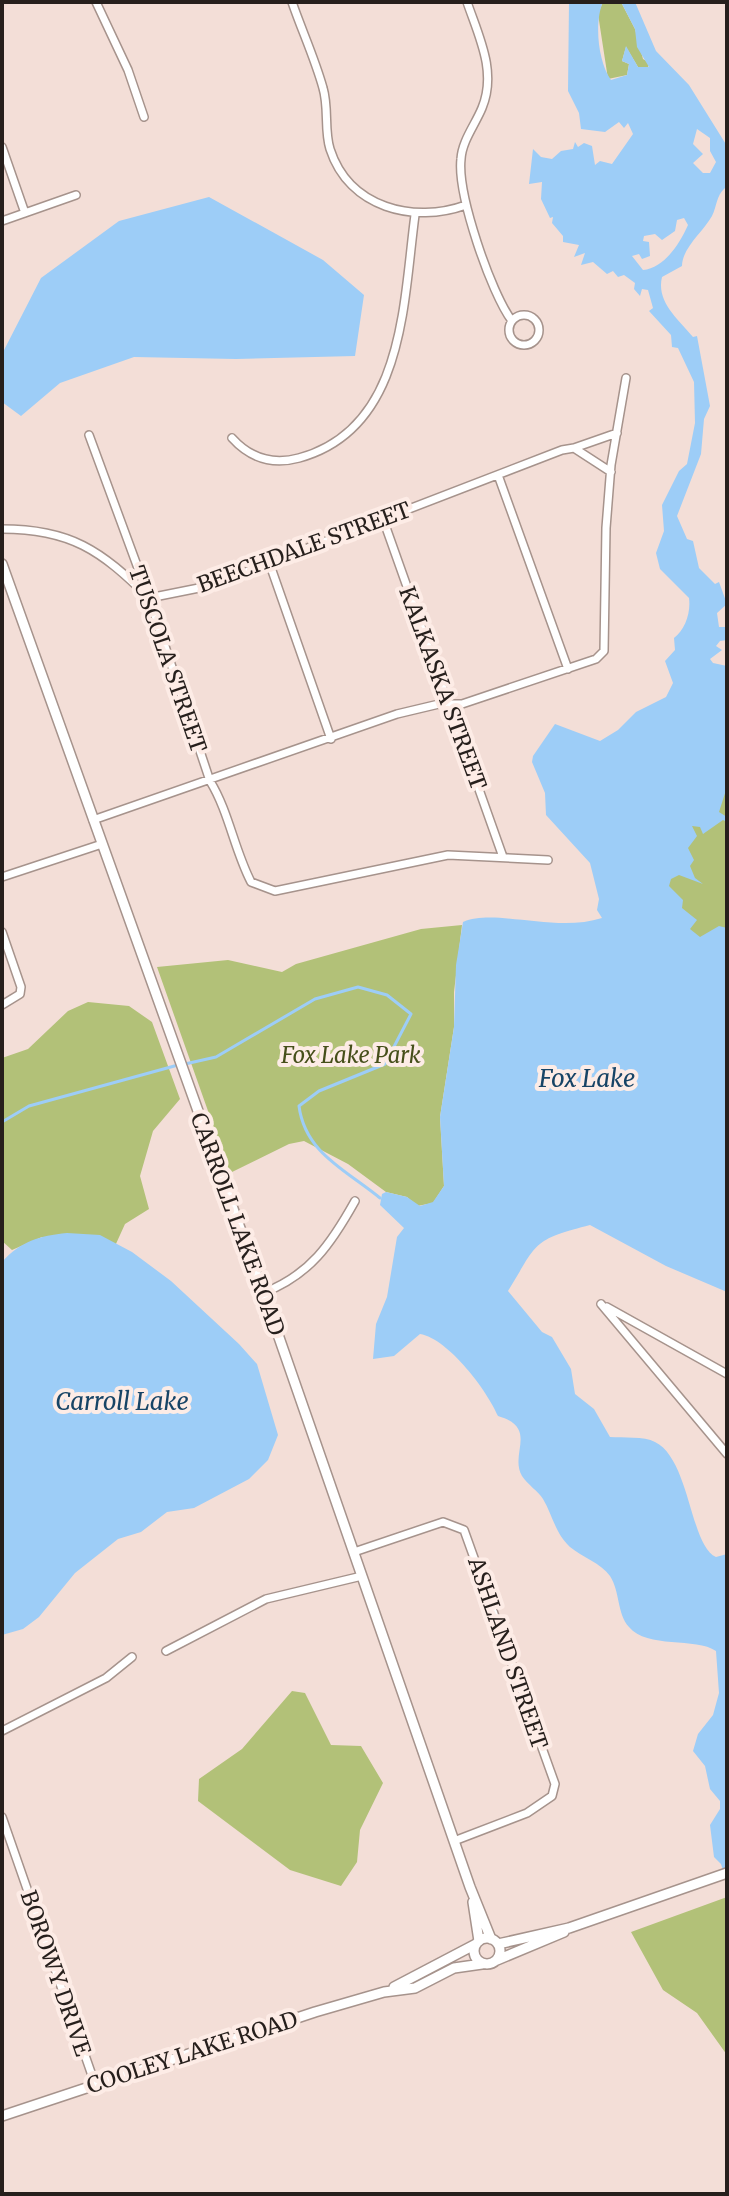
<svg xmlns="http://www.w3.org/2000/svg" width="729" height="2196" viewBox="0 0 729 2196" font-family="Merriweather,serif">
  <style>
    .green { fill: #b2c178 }
    .water { fill: #9dcdf7; fill-rule: evenodd }
    .lines { fill: none; stroke-linecap: round; stroke-linejoin: round }
    .stream { stroke: #9dcdf7; stroke-width: 3 }
    .minor-casing { stroke: #a6938c; stroke-width: 10 }
    .tertiary-casing { stroke: #a6938c; stroke-width: 12 }
    .minor { stroke: #fff; stroke-width: 7 }
    .tertiary { stroke: #fff; stroke-width: 9 }
    .labels { text-anchor: middle; stroke-width: 8; stroke-linejoin: round; paint-order: stroke }
    .street-label { font-size: 22px; fill: #261f1c; stroke: #fdece6 }
    .park-label { font-size: 22px; font-style: italic; fill: #464f1a; stroke: #fdece6 }
    .water-label { font-size: 24px; font-style: italic; fill: #174466; stroke: #fdece6 }
  </style>
  <rect width="100%" height="100%" fill="#f3ded7"/>
  <path class="green" d="M 603,2 L 621,2 L 635,29 L 643,59 L 650,63 L 647,69 L 638,67 L 626,47 L 622,61 L 629,64 L 627,75 L 608,79 L 598,14 Z
    M 727,696 L 727,966 L 644,897 Z
    M 462,925 L 454,992 L 454,1027 L 440,1117 L 444,1186 L 433,1203 L 417,1206 L 407,1197 L 386,1192 L 348,1164 L 304,1141 L 289,1144 L 230,1173 L 157,967 L 228,960 L 282,972 L 296,964 L 421,929 Z
    M 88,1002 L 129,1006 L 152,1022 L 180,1099 L 153,1131 L 140,1176 L 149,1209 L 125,1224 L 115,1246 L 42,1237 L 12,1250 L 2,1241 L 2,1058 L 28,1049 L 68,1011 Z
    M 292,1691 L 305,1693 L 331,1745 L 361,1746 L 383,1783 L 360,1830 L 357,1862 L 341,1886 L 290,1870 L 198,1801 L 199,1779 L 242,1749 Z
    M 727,1897 L 727,2055 L 697,2013 L 663,1990 L 631,1932 Z"/>
  <path class="water" d="M 569,2 L 603,2 C 594,22 598,62 611,80 L 627,75 L 629,64 L 622,61 L 626,46 L 638,67 L 649,67 L 637,47 L 635,29 L 621,2 L 635,2 L 656,51 L 689,85 L 727,146 L 725,188 C 716,196 717,206 712,216 C 703,232 682,248 682,266 L 662,277 C 656,302 678,319 693,337 L 697,336 L 710,406 L 704,419 L 701,454 L 677,516 L 687,539 L 693,541 L 699,568 L 715,584 L 719,582 L 727,604 L 717,613 L 719,627 L 725,627 L 727,621 L 727,640 L 720,641 L 716,646 L 722,650 L 710,659 L 713,663 L 727,666 L 727,787 L 719,812 L 727,817 L 727,822 L 723,820 L 703,834 L 700,827 L 692,826 L 697,836 L 688,848 L 694,860 L 690,866 L 695,878 L 703,884 L 679,875 L 671,879 L 669,886 L 683,900 L 682,908 L 697,920 L 690,929 L 700,937 L 719,926 L 727,928 L 727,1292 L 666,1266 L 590,1225 C 531,1240 538,1243 508,1291 L 542,1332 L 552,1337 L 571,1369 L 575,1394 L 594,1409 L 610,1437 C 623,1438 644,1436 655,1442 C 690,1459 690,1546 716,1557 L 727,1554 L 727,1883 L 721,1864 L 714,1857 L 710,1825 L 720,1809 L 720,1801 L 710,1789 L 705,1766 L 693,1751 L 698,1734 L 713,1715 L 719,1693 L 716,1651 C 696,1637 647,1649 629,1627 C 617,1614 620,1591 610,1576 C 601,1563 582,1557 570,1547 C 555,1533 553,1516 543,1499 C 538,1491 528,1485 522,1476 C 509,1454 539,1428 498,1416 C 488,1392 449,1339 420,1334 L 394,1356 L 373,1359 L 376,1324 L 387,1297 L 397,1237 L 404,1228 L 380,1205 L 382,1194 L 386,1192 L 407,1197 L 420,1206 L 433,1202 L 444,1186 L 440,1117 L 454,1027 L 456,965 L 463,922 C 495,908 556,933 602,918 L 597,910 L 599,899 L 590,863 L 546,815 L 545,793 L 532,762 L 533,756 L 555,724 L 600,741 L 618,730 L 636,712 L 666,697 L 673,683 L 665,661 L 675,650 L 674,638 C 685,630 691,613 689,598 L 660,569 L 656,553 L 664,531 L 662,505 L 679,471 L 687,464 L 695,423 L 694,382 L 678,348 L 672,347 L 671,335 L 649,311 L 653,308 L 648,290 L 642,289 L 640,296 L 634,289 L 635,283 L 624,275 L 618,277 L 613,271 L 607,274 L 593,262 L 581,265 L 585,253 L 574,257 L 579,245 L 563,242 L 563,236 L 552,223 L 553,217 L 550,218 L 541,199 L 542,182 L 529,184 L 533,149 L 541,157 L 552,159 L 561,151 L 573,149 L 575,142 L 578,147 L 584,143 L 592,146 L 595,165 L 600,161 L 612,164 L 633,134 L 628,123 L 624,128 L 619,122 L 605,132 L 581,129 L 579,113 L 568,91 ZM 697,129 L 710,138 L 710,151 L 716,162 L 710,173 L 703,173 L 693,163 L 703,154 L 693,144 ZM 684,218 L 688,225 C 679,245 664,268 643,270 L 632,256 L 639,254 L 642,259 L 650,256 L 649,242 L 643,241 L 644,236 L 655,234 L 662,240 L 675,231 L 677,220 Z
    M 209,197 L 323,260 L 364,295 L 355,356 L 236,359 L 134,357 L 60,383 L 21,416 L 2,402 L 2,354 L 41,278 L 119,221 Z
    M 67,1233 L 100,1235 L 132,1252 L 171,1281 L 239,1344 L 257,1364 L 278,1435 L 268,1460 L 249,1479 L 194,1508 L 167,1512 L 141,1532 L 118,1539 L 75,1573 L 39,1617 L 23,1629 L 2,1635 L 2,1262 C 21,1241 39,1236 67,1233 Z"/>
  <g class="lines">
    <path class="stream" d="M 185,1064 L 216,1057 L 315,999 L 358,987 L 387,995 L 411,1014 L 385,1064 L 319,1091 L 299,1106 C 305,1153 346,1170 380,1198
      M 2,1122 L 29,1106 L 178,1065"/>
    <g class="minor-casing">
      <path id="minor" d="M 96,2 L 128,70 L 144,117
        M 292,2 C 302,31 315,59 323,88 C 329,108 324,130 330,149 C 349,208 414,224 466,205
        M 467,2 C 479,37 497,72 482,108 C 475,125 462,141 461,159 C 457,194 491,293 512,321
        M 2,147 L 25,213
        M 2,221 L 76,195
        M509 330a15 15 0 1 1 30 0a15 15 0 1 1-30 0Z
        M 89,435 L 149,598 L 210,781 C 229,812 234,849 251,882 L 275,891 L 448,855 L 548,860
        M 232,438 C 250,458 273,465 299,458 C 405,429 403,303 415,215
        M 574,448 L 617,433
        M 498,475 L 568,669
        M 383,519 L 503,857
        M 2,529 C 70,529 101,550 149,598 L 209,586 L 562,450 L 574,448 L 611,472
        M 269,562 L 331,739
        M 93,820 L 397,714 L 439,704 L 462,704 L 596,659 L 604,651 L 606,528 L 611,465 L 626,378
        M 2,877 L 102,844
        M 2,932 L 21,987 L 20,994 L 2,1005
        M 263,1293 C 310,1275 331,1244 355,1201
        M 601,1304 L 727,1454
        M 607,1307 L 727,1374
        M 354,1552 L 443,1522 L 464,1530 L 555,1784 L 552,1796 L 527,1813 L 454,1841
        M 166,1651 L 266,1599 L 362,1576
        M 2,1731 L 106,1678 L 132,1657
        M 2,1817 L 95,2084"/>
    </g>
    <g class="tertiary-casing">
      <path id="tertiary" d="M 2,564 L 274,1323 L 470,1887 L 491,1939
        M 473,1902 L 479,1941
        M474 1951a13 13 0 1 1 26 0a13 13 0 1 1-26 0Z
        M 498,1944 L 569,1928 L 727,1873
        M 497,1960 L 564,1932
        M 394,1987 L 476,1944
        M 2,2116 L 315,2012 L 384,1992 L 415,1988 L 454,1968 L 482,1964"/>
    </g>
    <use href="#minor" class="minor"/>
    <use href="#tertiary" class="tertiary"/>
  </g>
  <g class="labels">
    <g class="street-label">
      <text transform="translate(304 547) rotate(-20)" y="8">BEECHDALE STREET</text>
      <text transform="translate(168 659) rotate(71)" y="8">TUSCOLA STREET</text>
      <text transform="translate(443 688) rotate(70)" y="8">KALKASKA STREET</text>
      <text transform="translate(238 1224) rotate(70)" y="8">CARROLL LAKE ROAD</text>
      <text transform="translate(508 1653) rotate(71)" y="8">ASHLAND STREET</text>
      <text transform="translate(56 1973) rotate(71)" y="8">BOROWY DRIVE</text>
      <text transform="translate(192 2052) rotate(-18)" y="8">COOLEY LAKE ROAD</text>
    </g>
    <g class="park-label">
      <text x="351" y="1063">Fox Lake Park</text>
    </g>
    <g class="water-label">
      <text x="587" y="1087">Fox Lake</text>
      <text x="122" y="1410">Carroll Lake</text>
    </g>
  </g>
  <rect width="729" height="2196" fill="none" stroke="#261f1c" stroke-width="8"/>
</svg>
